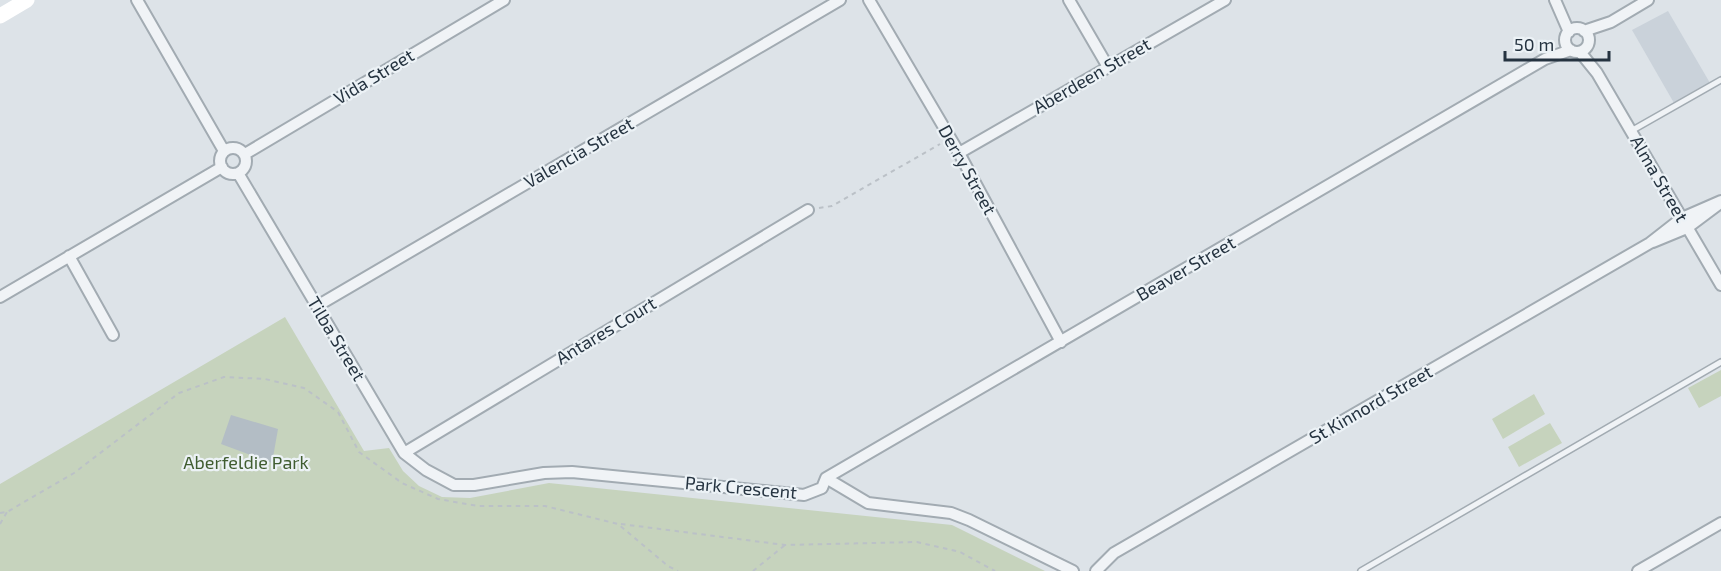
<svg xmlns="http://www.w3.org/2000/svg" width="1721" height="571" viewBox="0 0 1721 571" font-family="'Exo 2',sans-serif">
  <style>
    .built { fill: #cad2da }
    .green { fill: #c6d3bd }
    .building { fill: #b3bdc5 }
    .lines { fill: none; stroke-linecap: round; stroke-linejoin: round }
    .lane-casing { stroke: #a2abb2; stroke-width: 8 }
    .street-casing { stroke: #a2abb2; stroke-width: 14 }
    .path { stroke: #bbc1c7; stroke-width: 2; stroke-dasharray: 4.5 4.5; stroke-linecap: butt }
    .lane { stroke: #f0f3f6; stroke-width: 5 }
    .street { stroke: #f0f3f6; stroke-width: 10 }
    .secondary { stroke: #fff; stroke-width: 15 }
    .labels { text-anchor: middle; stroke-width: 4.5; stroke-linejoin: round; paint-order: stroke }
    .street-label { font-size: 18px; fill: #253340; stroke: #ecf2f6 }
    .park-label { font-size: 18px; fill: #405d31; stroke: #ecf2f6 }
  </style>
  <rect width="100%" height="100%" fill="#dde3e8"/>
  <path class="built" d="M 1668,11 L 1710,83 L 1674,103 L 1632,30 Z"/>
  <path class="green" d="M 285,317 L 364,451 L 389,448 L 403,471 L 419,486 L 442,497 L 470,498 L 549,483 L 952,525 L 1045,571 L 0,571 L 0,484 Z
    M 1721,370 L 1721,396 L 1699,408 L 1688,388 Z
    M 1534,394 L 1545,414 L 1503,439 L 1492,419 Z
    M 1550,423 L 1562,443 L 1519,467 L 1508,447 Z"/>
  <path class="building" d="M 231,415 L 278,429 L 272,463 L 221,444 Z"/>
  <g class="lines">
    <g class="lane-casing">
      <path id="lane" d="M 1631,131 L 1721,80
        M 1361,571 L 1721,362"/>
    </g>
    <g class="street-casing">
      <path id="street" d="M 137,0 L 224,151
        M 869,0 L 959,153 L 1061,342
        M 1069,0 L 1108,67
        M 1555,0 L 1569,32
        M1565 40a12 12 0 1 1 24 0a12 12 0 1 1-24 0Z
        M 1584,31 L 1611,22 L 1648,0
        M 1580,52 L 1597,73 L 1721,285
        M220 161a13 13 0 1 1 26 0a13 13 0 1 1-26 0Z
        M 959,153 L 1225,0
        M 245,154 L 504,0
        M 238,173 L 404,453 L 426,470 L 454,485 L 474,485 L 544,473 L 572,472 L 804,495 L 822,488 L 826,478
        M 1653,242 L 1687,228 L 1719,204
        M 69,256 L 113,335
        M 0,297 L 222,167
        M 317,306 L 840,0
        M 404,453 L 808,210
        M 826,478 L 1545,59 L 1571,50
        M 826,478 L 868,503 L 951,513 L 969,520 L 1073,571
        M 1096,571 L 1114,553 L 1650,243 L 1682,218 L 1721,201
        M 1638,571 L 1721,523"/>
    </g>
    <path class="path" d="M 819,208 L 832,206 L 940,144
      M 0,513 L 7,512 L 74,473 L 179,393 L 224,377 L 265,379 L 304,388 L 338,412 L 359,452 L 402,483 L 438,499 L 478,506 L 545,506 L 618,524 L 668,566 L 678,571
      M 0,524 L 7,512
      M 621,524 L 785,545 L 917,542 L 960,552 L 995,571
      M 753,571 L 785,545"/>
    <use href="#lane" class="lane"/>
    <use href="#street" class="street"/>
    <path class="secondary" d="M 0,16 L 27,0"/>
  </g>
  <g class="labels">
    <g class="street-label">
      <text transform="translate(1092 76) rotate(-30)" y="6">Aberdeen Street</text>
      <text transform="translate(374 77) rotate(-31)" y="6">Vida Street</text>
      <text transform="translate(579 153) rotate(-30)" y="6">Valencia Street</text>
      <text transform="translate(967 170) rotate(61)" y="6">Derry Street</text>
      <text transform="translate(1659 179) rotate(60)" y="6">Alma Street</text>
      <text transform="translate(1186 269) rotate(-30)" y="6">Beaver Street</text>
      <text transform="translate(606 331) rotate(-31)" y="6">Antares Court</text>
      <text transform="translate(336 339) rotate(59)" y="6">Tilba Street</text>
      <text transform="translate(1371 405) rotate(-30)" y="6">St Kinnord Street</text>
      <text transform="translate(741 488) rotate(5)" y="6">Park Crescent</text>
    </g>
    <g class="park-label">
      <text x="246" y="469">Aberfeldie Park</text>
    </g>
  </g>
  <path d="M1505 51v9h104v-9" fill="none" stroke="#253340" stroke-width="3"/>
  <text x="1514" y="51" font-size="18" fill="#253340" stroke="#ecf2f6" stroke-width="4.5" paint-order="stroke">50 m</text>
</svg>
